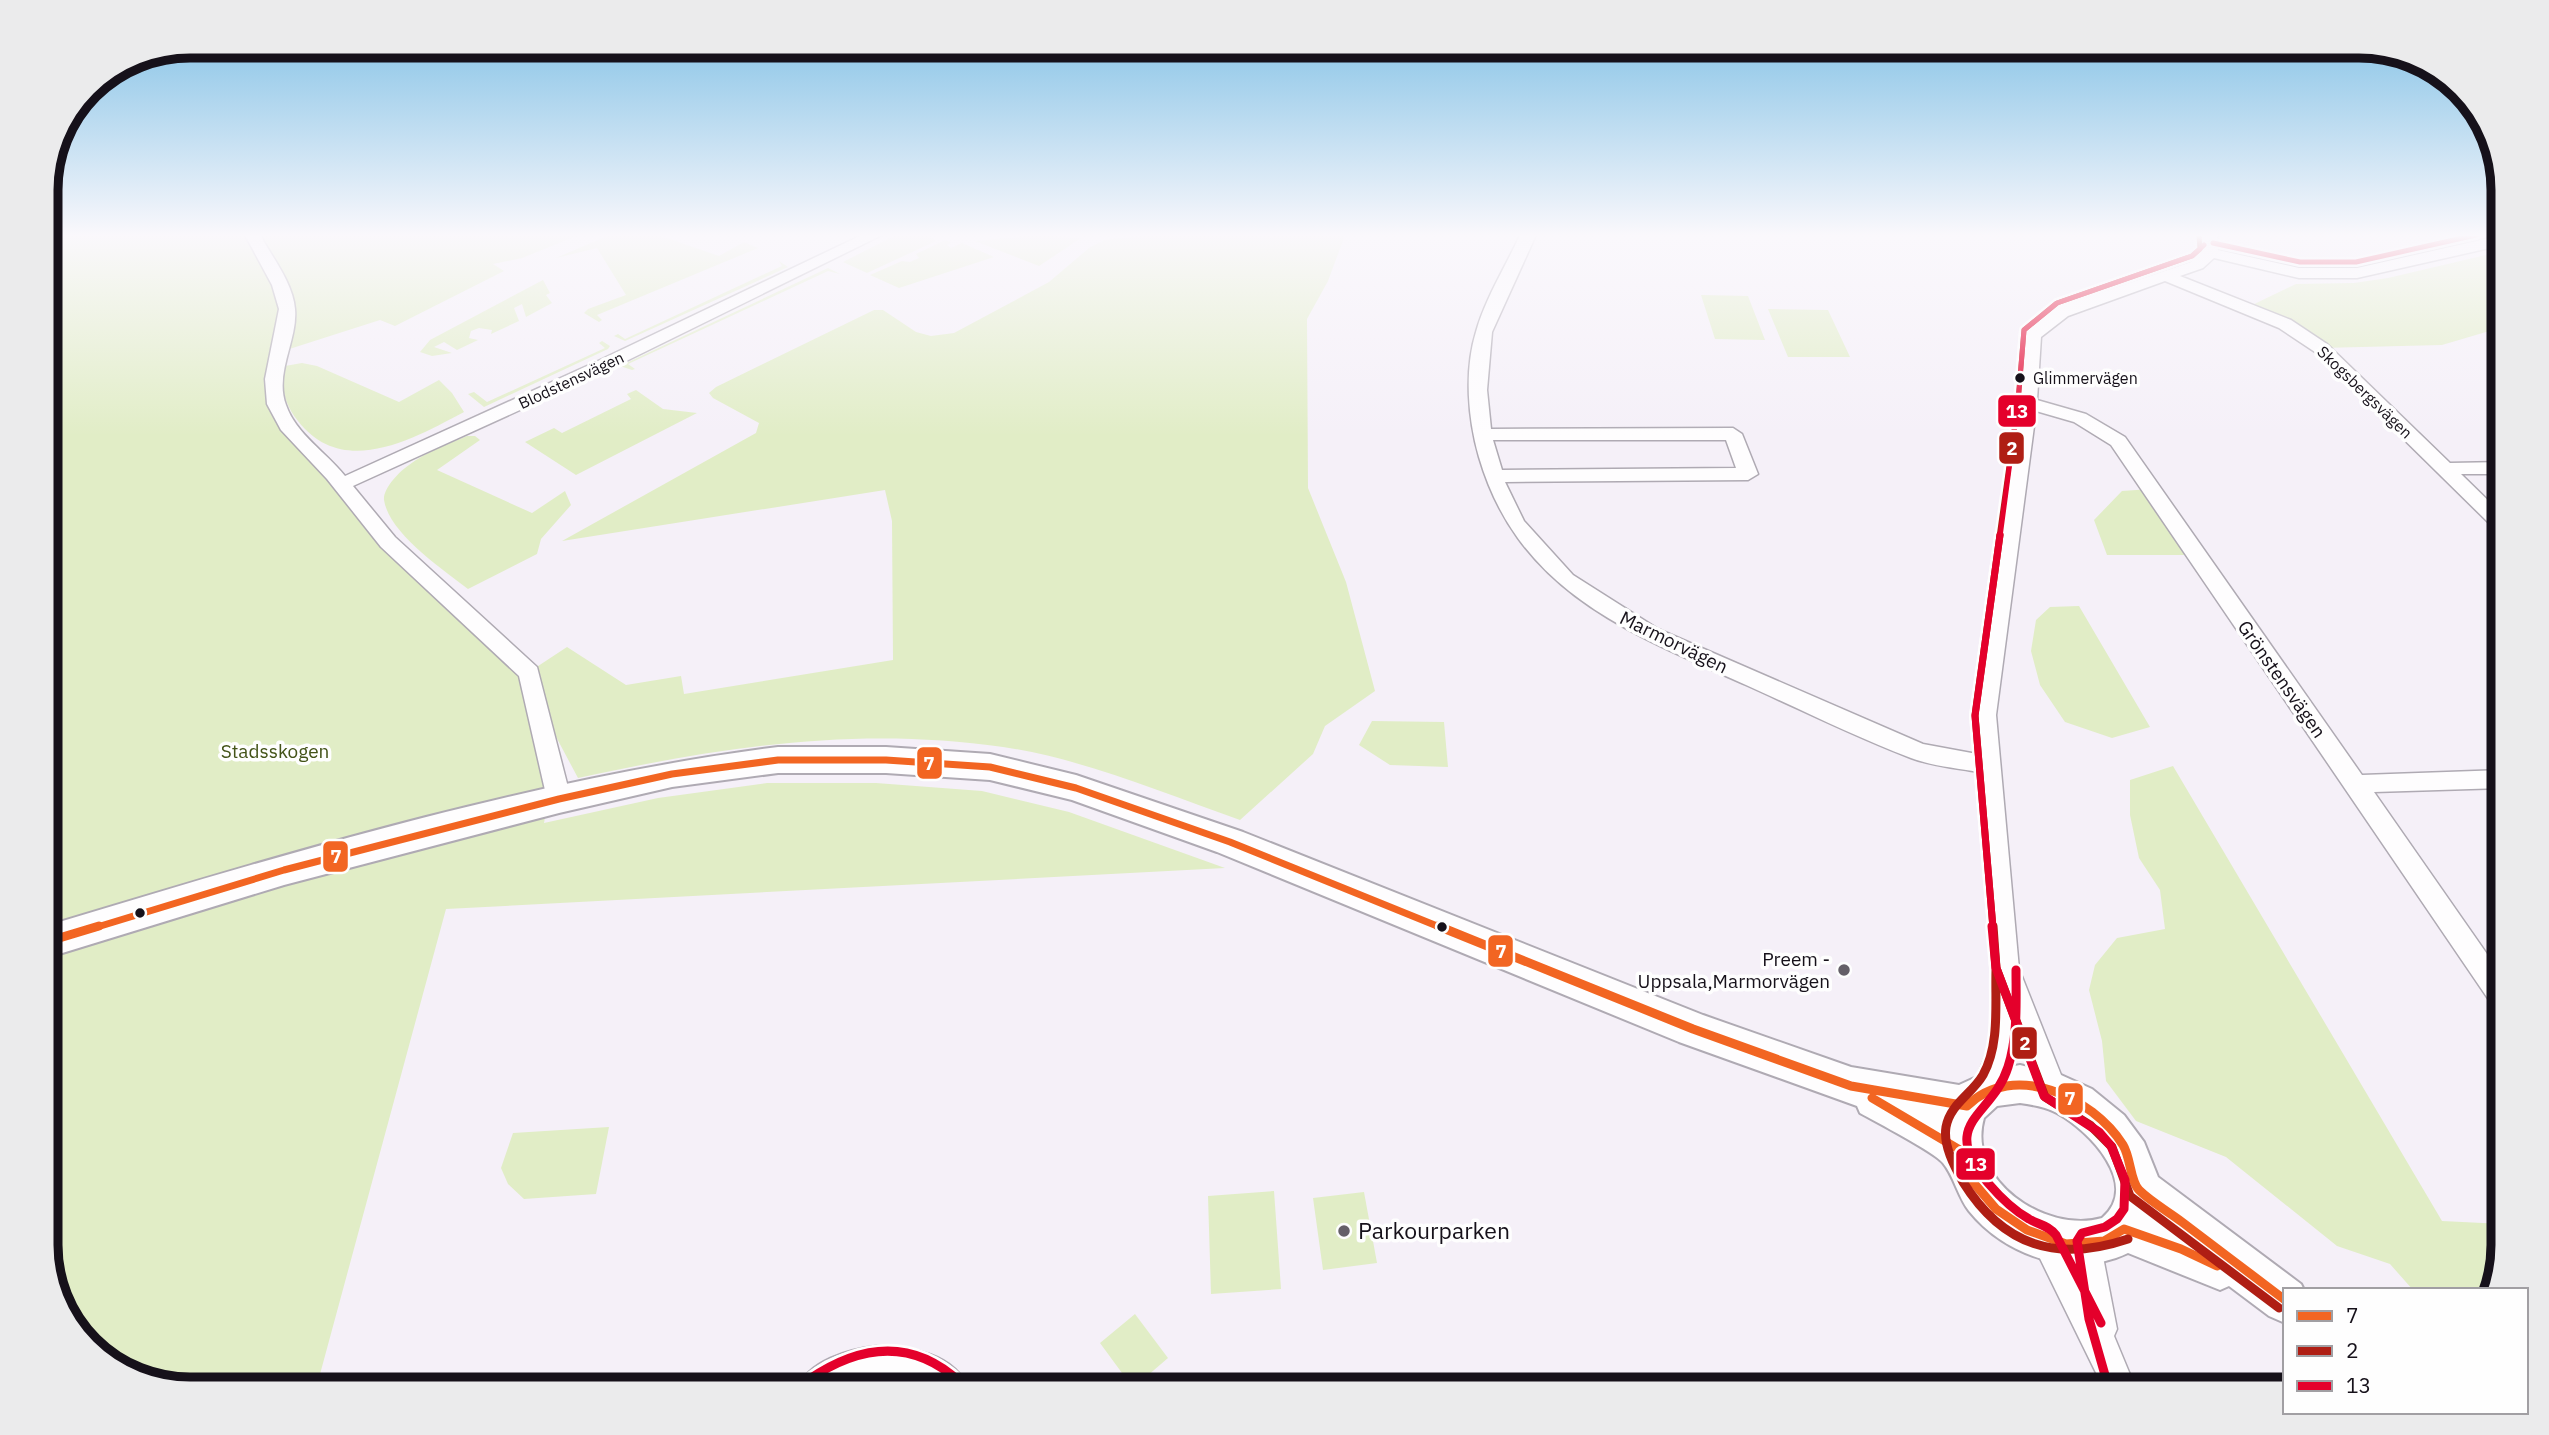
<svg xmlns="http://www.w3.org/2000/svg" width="2549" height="1435" viewBox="0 0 2549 1435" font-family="'IBM Plex Sans',sans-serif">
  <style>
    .green { fill: #e1edc6 }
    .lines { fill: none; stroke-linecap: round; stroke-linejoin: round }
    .street-casing { stroke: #afaab3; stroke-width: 3 }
    .secondary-casing { stroke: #afaab3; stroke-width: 4 }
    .street { fill: #fefdfe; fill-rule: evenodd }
    .secondary { fill: #fefdfe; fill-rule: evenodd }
    .bus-1-far1-casing { stroke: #fefefe; stroke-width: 12 }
    .bus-1-casing { stroke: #fefefe; stroke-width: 14 }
    .bus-2-far2-casing { stroke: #fefefe; stroke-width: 10 }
    .bus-2-far1-casing { stroke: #fefefe; stroke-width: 12 }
    .bus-2-casing { stroke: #fefefe; stroke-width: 14 }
    .bus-3-far2-casing { stroke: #fefefe; stroke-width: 10 }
    .bus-3-far1-casing { stroke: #fefefe; stroke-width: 12 }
    .bus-3-casing { stroke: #fefefe; stroke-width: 14 }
    .bus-1-far1 { stroke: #f26522; stroke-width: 7 }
    .bus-1 { stroke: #f26522; stroke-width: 9 }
    .bus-2-far2 { stroke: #af1e14; stroke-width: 5 }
    .bus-2-far1 { stroke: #af1e14; stroke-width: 7 }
    .bus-2 { stroke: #af1e14; stroke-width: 9 }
    .bus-3-far2 { stroke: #e4002b; stroke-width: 5 }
    .bus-3-far1 { stroke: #e4002b; stroke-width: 7 }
    .bus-3 { stroke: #e4002b; stroke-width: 9 }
    .bus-dot { fill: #16111a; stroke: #fefefe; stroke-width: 2.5 }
    .poi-dot { fill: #645f68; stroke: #fefefe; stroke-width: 2.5 }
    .labels { text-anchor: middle; stroke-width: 7; stroke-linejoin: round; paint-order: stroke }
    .far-bus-label { font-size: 16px; fill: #16111a; stroke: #fefefe; text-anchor: start }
    .far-street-label { font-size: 16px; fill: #16111a; stroke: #fefefe }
    .street-label { font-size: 19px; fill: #16111a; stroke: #fefefe }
    .park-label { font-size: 19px; fill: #435318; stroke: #fefefe }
    .poi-label { font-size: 19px; fill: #16111a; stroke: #fefefe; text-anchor: end }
    .near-poi-label { font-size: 23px; fill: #16111a; stroke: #fefefe; text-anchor: start }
    .rim { fill: none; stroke: #16111a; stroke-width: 9 }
    .line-badge { stroke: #fefefe; stroke-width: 2.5 }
    .badge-label { font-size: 19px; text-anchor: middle; font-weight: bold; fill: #fff }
  </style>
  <rect width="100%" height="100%" fill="#f5f0f8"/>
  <path class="green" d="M 46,235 L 579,235 L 522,258 L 493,264 L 504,271 L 395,326 L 380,320 L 280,352 L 276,404 L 342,484 L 529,672 L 567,647 L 626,685 L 681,676 L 684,694 L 893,660 L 892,521 L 885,490 L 562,541 L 756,433 L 759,423 L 713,398 L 709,393 L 716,387 L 874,310 L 883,310 L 916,332 L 931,336 L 954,333 L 1049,282 L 1089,248 L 1104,240 L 1152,235 L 1345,235 L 1328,281 L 1307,319 L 1308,488 L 1346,582 L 1375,691 L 1325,726 L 1313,754 L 1240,820 C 1163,793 1084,759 1003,747 C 856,726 721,747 578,778 L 537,701 L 553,773 L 544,823 L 658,798 L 767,783 L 876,783 L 982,791 L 1069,812 L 1225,868 L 446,909 L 316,1389 L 190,1389 L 118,1370 L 65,1318 L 46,1254 Z
    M 609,235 L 658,235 L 719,256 L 744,242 L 758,248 L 597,315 L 602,320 L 599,322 L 584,313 L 588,309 L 626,295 L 597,248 L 556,258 Z
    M 896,235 L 928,235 L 936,241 L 867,273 L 843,262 Z
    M 1039,235 L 1081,238 L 1039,266 L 975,241 Z
    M 945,240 L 951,242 L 947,245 L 951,248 L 962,243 L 994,257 L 899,288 L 870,275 L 902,261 L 910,262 L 919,258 L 916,254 Z
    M 2503,251 L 2503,327 L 2442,345 L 2321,348 L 2246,308 L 2296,284 L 2354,283 L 2388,278 Z
    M 779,261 L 788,267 L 625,341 L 614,336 L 618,334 L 625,339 L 782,266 Z
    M 828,268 L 840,274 L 828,271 L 628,364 L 635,369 L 632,370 L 620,366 Z
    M 543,280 L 550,293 L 546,295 L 552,303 L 526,317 L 522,304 L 514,308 L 519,321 L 491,334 L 492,330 L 479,328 L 471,331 L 469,338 L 478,340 L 457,350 L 444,342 L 434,347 L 452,353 L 432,356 L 420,352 L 430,340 Z
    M 1701,295 L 1748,296 L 1765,340 L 1715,339 Z
    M 1768,309 L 1828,310 L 1850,357 L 1788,357 Z
    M 602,341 L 610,346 L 608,349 L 484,407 L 468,394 L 474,392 L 487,402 L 605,348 L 599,343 Z
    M 302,363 L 317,366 L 399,402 L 439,380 L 452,393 L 464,412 C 413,439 343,479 298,421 C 284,403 281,389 285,366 Z
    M 636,390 L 663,409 L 697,413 L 576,475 L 525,442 L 554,428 L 562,433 L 631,399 L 627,394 Z
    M 467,436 L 475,436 L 480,440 L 437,470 L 532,513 L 565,491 L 571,505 L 541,539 L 537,554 L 468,589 C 441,568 389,533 384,500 C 383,488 400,471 409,465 C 426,452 448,444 467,436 Z
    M 2151,489 L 2195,555 L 2107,555 L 2094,520 L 2122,491 Z
    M 2079,606 L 2150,727 L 2112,738 L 2065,722 L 2040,685 L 2031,651 L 2036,620 L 2050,607 Z
    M 1372,721 L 1444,722 L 1448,767 L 1390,765 L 1359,745 Z
    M 2173,766 L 2442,1221 L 2503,1224 L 2503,1246 L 2492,1290 L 2413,1290 L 2390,1264 L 2337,1246 L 2226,1157 L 2136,1121 L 2106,1081 L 2102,1041 L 2089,990 L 2095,965 L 2117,938 L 2165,929 L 2160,890 L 2139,858 L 2130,815 L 2130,780 Z
    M 609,1127 L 596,1194 L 524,1199 L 508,1184 L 501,1168 L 513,1133 Z
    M 1274,1191 L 1281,1289 L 1211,1294 L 1208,1196 Z
    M 1364,1192 L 1377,1263 L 1323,1270 L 1313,1198 Z
    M 1135,1314 L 1168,1358 L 1133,1388 L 1100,1343 Z"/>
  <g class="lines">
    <g class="street-casing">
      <path id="street" d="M 245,235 L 260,235 C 272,257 293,283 295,309 C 298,340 274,373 286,405 C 296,434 326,452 345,476 L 598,361 L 862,235 L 882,235 L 610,369 L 353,486 L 395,537 L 537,667 L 571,799 L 567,806 L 559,808 L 551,806 L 547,799 L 519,676 L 381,547 L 327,479 L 281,430 L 267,404 L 265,379 L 279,309 L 272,285 Z
        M 1520,235 L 1536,235 L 1492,332 L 1487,390 L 1491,429 L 1733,428 L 1742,434 L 1758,474 L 1748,480 L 1505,482 L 1524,521 L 1573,575 L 1658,629 L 1923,744 L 1977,754 L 1974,715 L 2027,331 L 2056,308 L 2191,262 L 2203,252 L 2201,235 L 2217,235 L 2218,250 L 2299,268 L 2357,268 L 2503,235 L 2503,245 L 2357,278 L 2299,278 L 2214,258 L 2203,268 L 2180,276 L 2291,320 L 2327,344 L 2450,463 L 2503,462 L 2503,474 L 2461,474 L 2503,515 L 2503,532 L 2496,530 L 2315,352 L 2279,328 L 2165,281 L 2068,316 L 2041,337 L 2037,400 L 2086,414 L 2125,437 L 2362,775 L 2503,770 L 2503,788 L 2374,792 L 2503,977 L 2503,1010 L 2493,1006 L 2111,445 L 2074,422 L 2036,411 L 1996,715 L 2019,969 L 2067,1090 L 2063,1099 L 2053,1103 L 2043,1099 L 2018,1034 L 2018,1044 L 1996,1099 L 1986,1103 L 1976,1099 L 1972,1090 L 1990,1044 L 1993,965 L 1978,772 C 1956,768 1932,766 1911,758 C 1855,737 1800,709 1746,685 C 1629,633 1518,591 1479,457 C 1468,419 1464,371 1476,332 C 1485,299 1506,266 1520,235 ZM 1493,440 L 1726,440 L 1736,468 L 1502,470 Z
        M 2044,1221 L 2055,1225 L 2075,1263 L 2072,1242 L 2076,1231 L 2087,1227 L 2098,1231 L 2117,1329 L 2114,1336 L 2136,1389 L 2104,1389 L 2029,1236 L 2033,1225 Z
        M 877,1346 C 910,1346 956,1354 968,1389 L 929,1389 L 906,1380 L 877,1379 L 853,1382 L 842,1389 L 798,1389 C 807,1361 849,1349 877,1346 Z"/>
    </g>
    <g class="secondary-casing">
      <path id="secondary" d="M 778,747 L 886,747 L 990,754 L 1076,775 L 1243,832 L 1703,1015 L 1851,1067 L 1959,1085 L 1992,1070 L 2020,1065 L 2061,1075 L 2092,1089 L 2124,1115 L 2144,1142 L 2158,1177 L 2301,1284 L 2304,1290 L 2285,1290 L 2285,1323 L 2269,1316 L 2229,1286 L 2220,1290 L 2128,1253 C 2074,1279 2006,1257 1969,1211 C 1958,1197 1954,1176 1943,1163 C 1934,1152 1876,1122 1860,1113 L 1857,1106 L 1679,1042 L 1217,852 L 1072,800 L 990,780 L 886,773 L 778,773 L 672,787 L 559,813 L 284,885 L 46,958 L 46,926 C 286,854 529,779 778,747 ZM 2020,1103 C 2033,1105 2046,1107 2057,1113 C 2090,1131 2141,1185 2102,1218 C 2046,1234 1966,1180 1984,1118 L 1997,1106 Z"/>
    </g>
    <use href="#street" class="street"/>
    <use href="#secondary" class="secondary"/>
    <g class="bus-1-far1-casing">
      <path id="bus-1-far1" d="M 94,928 L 284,870 L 559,799 L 672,774 L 778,760 L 886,760 L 990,767 L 1076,788 L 1230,842 L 1442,928"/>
    </g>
    <g class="bus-1-casing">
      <path id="bus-1" d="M 1438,926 L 1693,1029 L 1851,1086 L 1967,1106 C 2013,1060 2093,1097 2123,1145 C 2131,1158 2130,1181 2139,1190 C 2151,1202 2169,1212 2182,1222 C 2216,1248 2251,1274 2285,1300
        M 46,942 L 99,926
        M 1872,1098 L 1960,1150 L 1972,1181 L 1996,1209 L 2027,1230 L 2066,1244 L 2104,1241 L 2124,1229 L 2181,1249 L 2217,1266"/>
    </g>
    <g class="bus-2-far2-casing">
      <path id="bus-2-far2" d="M 1999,537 L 2018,402 L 2024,330 L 2057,303 L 2192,256 L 2200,249 L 2199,236"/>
    </g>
    <g class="bus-2-far1-casing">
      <path id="bus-2-far1" d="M 1993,928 L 1975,715 L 2000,535"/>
    </g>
    <g class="bus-2-casing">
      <path id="bus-2" d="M 1993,926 L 1996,968 L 2045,1097 L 2090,1125 L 2112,1147 L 2130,1196 L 2279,1308
        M 1996,970 C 1995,1004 2000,1044 1983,1075 C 1972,1094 1950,1104 1946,1127 C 1943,1145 1954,1166 1963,1182 C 2003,1246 2057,1263 2128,1239"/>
    </g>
    <g class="bus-3-far2-casing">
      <path id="bus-3-far2" d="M 2213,243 L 2300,262 L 2356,262 L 2476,235
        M 2000,537 L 2018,402 L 2024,330 L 2057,303 L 2192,256 L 2204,245"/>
    </g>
    <g class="bus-3-far1-casing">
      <path id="bus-3-far1" d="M 1993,928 L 1975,716 L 2000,535"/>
    </g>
    <g class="bus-3-casing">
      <path id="bus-3" d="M 1992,926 L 1996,968 L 2044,1096 L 2099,1132 L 2111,1146 L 2125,1180 L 2124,1209 L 2117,1219 L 2105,1227 L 2082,1233 L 2077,1241 L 2089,1319 L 2109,1389
        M 2016,970 C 2016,1002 2018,1036 2008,1067 C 1992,1118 1937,1121 1988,1183 C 2000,1197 2013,1210 2029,1219 C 2039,1225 2048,1225 2056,1235 L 2101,1323
        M 808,1380 C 859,1345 911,1337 960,1382"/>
    </g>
    <use href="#bus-1-far1" class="bus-1-far1"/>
    <use href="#bus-1" class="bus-1"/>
    <use href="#bus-2-far2" class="bus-2-far2"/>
    <use href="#bus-2-far1" class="bus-2-far1"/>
    <use href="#bus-2" class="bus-2"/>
    <use href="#bus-3-far2" class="bus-3-far2"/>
    <use href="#bus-3-far1" class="bus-3-far1"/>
    <use href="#bus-3" class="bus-3"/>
  </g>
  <linearGradient id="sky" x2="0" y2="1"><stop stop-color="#79bde4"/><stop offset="0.54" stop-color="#faf8fc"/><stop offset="1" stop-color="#faf8fc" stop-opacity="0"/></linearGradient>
  <rect width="2549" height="436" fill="url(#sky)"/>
  <g class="bus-dot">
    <circle cx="2020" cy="378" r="6"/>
    <circle cx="140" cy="913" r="6"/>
    <circle cx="1442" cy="927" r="6"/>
  </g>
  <g class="poi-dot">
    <circle cx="1844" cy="970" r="7"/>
    <circle cx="1344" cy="1231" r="7"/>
  </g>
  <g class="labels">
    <g class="far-bus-label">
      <text x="2033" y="384">Glimmervägen</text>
    </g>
    <g class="far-street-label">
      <text transform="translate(571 380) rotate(-25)" y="6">Blodstensvägen</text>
      <text transform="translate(2365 392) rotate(44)" y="6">Skogsbergsvägen</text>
    </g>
    <g class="street-label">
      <text transform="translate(1674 642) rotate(26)" y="7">Marmorvägen</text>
      <text transform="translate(2282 679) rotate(55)" y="7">Grönstensvägen</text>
    </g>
    <g class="park-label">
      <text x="275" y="758">Stadsskogen</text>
    </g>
    <g class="poi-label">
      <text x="1830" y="966">Preem -<tspan x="1830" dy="22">Uppsala,Marmorvägen</tspan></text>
    </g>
    <g class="near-poi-label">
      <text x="1358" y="1239">Parkourparken</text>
    </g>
  </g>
  <path d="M0 0H2549V1435H0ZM190 58H2359A132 132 0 0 1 2491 190V1245A132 132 0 0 1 2359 1377H190A132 132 0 0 1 58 1245V190A132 132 0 0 1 190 58Z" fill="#ebebec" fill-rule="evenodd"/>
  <path class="rim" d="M190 58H2359A132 132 0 0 1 2491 190V1245A132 132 0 0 1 2359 1377H190A132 132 0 0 1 58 1245V190A132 132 0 0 1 190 58Z"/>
  <g class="line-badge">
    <rect x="1997" y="394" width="40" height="34" rx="7" fill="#e4002b"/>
    <rect x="1998" y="431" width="27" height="34" rx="7" fill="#af1e14"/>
    <rect x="916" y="746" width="27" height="34" rx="7" fill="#f26522"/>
    <rect x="322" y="840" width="27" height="33" rx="7" fill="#f26522"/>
    <rect x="1487" y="934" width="27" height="34" rx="7" fill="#f26522"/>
    <rect x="2011" y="1026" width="27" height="34" rx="7" fill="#af1e14"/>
    <rect x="2057" y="1082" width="27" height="34" rx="7" fill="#f26522"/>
    <rect x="1955" y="1147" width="41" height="34" rx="7" fill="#e4002b"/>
  </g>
  <g class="badge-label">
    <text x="2017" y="418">13</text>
    <text x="2012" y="455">2</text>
    <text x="929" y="770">7</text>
    <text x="336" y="863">7</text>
    <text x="1501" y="958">7</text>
    <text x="2025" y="1050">2</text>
    <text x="2070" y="1105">7</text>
    <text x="1976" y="1171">13</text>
  </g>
  <rect x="2283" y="1288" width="245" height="126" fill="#fefefe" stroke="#a19fa3" stroke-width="2"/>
  <rect x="2297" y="1311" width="35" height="10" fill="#f26522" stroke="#a19fa3" stroke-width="2"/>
  <text x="2346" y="1323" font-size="21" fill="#16111a">7</text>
  <rect x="2297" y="1346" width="35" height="10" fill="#af1e14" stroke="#a19fa3" stroke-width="2"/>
  <text x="2346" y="1358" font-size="21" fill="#16111a">2</text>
  <rect x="2297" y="1381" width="35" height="10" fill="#e4002b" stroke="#a19fa3" stroke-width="2"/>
  <text x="2346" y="1393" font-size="21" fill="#16111a">13</text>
</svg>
